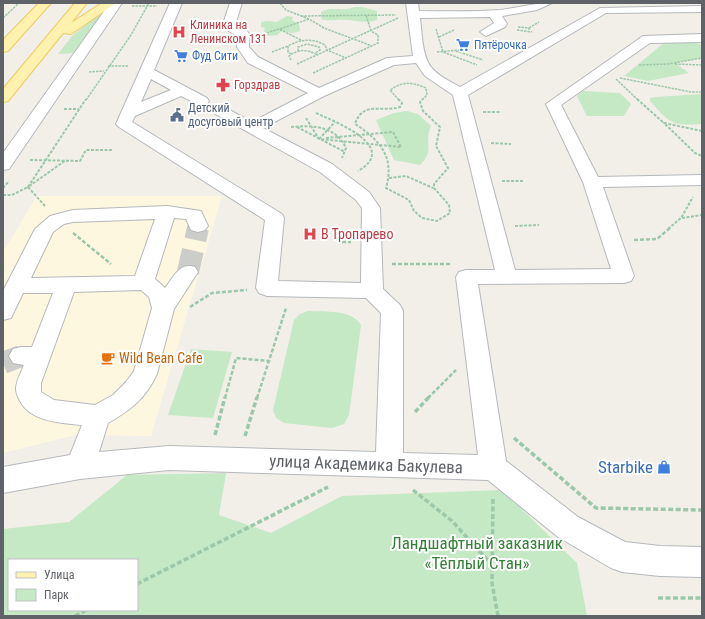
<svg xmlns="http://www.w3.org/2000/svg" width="705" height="619" viewBox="0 0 705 619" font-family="'Roboto Condensed',sans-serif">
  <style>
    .commercial { fill: #fef7e0 }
    .green { fill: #c5e8c5; fill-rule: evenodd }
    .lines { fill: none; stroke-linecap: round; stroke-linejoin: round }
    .minor-tunnel-far1 { stroke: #ccccc8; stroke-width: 17; stroke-dasharray: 17 8; stroke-linecap: butt }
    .minor-tunnel { stroke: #ccccc8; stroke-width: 22; stroke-dasharray: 22 11; stroke-linecap: butt }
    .minor-casing { stroke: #b5b8bc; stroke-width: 2 }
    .major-casing { stroke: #f2c960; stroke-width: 2 }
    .path-far3 { stroke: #9cc7a9; stroke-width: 1.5; stroke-dasharray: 2.5 1; stroke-linecap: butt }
    .path-far2 { stroke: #9cc7a9; stroke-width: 2; stroke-dasharray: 3 1.5; stroke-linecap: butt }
    .path-far1 { stroke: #9cc7a9; stroke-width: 2.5; stroke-dasharray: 4 2; stroke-linecap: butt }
    .path { stroke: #9cc7a9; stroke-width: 3.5; stroke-dasharray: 5 2.5; stroke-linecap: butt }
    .minor { fill: #fff; fill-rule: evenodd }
    .major { fill: #fff2af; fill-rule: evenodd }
    .labels { text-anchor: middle; stroke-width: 4; stroke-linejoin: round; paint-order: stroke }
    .far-health-label { font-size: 12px; fill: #be3a42; stroke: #fff; text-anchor: start }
    .far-shop-label { font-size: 12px; fill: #366cbe; stroke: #fff; text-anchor: start }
    .far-service-label { font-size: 12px; fill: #4e5e75; stroke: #fff; text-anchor: start }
    .health-label { font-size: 14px; fill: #be3a42; stroke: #fff; text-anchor: start }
    .food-label { font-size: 14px; fill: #c56008; stroke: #fff; text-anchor: start }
    .near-street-label { font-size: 17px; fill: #5f6368; stroke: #fff }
    .near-shop-label { font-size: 17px; fill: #366cbe; stroke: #fff; text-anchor: end }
    .near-park-label { font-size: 17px; fill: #348238; stroke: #fff }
  </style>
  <rect width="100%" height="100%" fill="#f1efe8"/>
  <path class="commercial" d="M 37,196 L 222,196 L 151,436 L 75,435 L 3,453 L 3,252 Z"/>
  <path class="green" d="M 354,7 L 362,7 L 377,11 L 377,20 C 365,24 357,20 346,20 C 336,19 330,22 321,19 L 321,12 C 331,6 343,12 354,7 Z
    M 98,15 L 101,16 L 75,53 L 58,54 L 72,36 Z
    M 287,16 L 293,17 L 292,20 L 299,24 L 300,31 L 293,33 L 282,31 L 277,35 L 268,36 L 264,31 L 265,28 L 261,27 L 261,22 L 268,21 L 277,22 Z
    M 665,42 L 693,42 L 702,45 L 702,58 L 675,63 L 689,73 L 648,81 L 624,76 Z
    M 583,91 L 620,93 L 631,104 L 624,116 L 587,116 L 577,96 Z
    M 702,94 L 702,124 C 671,126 671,124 650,101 L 650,98 L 655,97 Z
    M 407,111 L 418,114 L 431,126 C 423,144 436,149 420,165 L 394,160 L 376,120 L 394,113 Z
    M 308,311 C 325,312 351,309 361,325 L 349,415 L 344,424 L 332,428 L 284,423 L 276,418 L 273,410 L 294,320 L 300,314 Z
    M 191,349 L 232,352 L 213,418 L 168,415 Z
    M 226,473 L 219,515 L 271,533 L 342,496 L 502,490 L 577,563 L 587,616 L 3,616 L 3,529 L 69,522 L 127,475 ZM 9,560 L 137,560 L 137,610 L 9,610 Z"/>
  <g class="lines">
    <path class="minor-tunnel-far1" d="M 197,229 L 198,226"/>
    <path class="minor-tunnel" d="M 188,272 L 198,228
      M 3,363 L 21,356"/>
    <g class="minor-casing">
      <path id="minor" d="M 110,3 L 122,3 L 9,169 L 3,170 L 3,153 Z
        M 170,3 L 182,3 L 154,70 L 207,98 L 209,101 L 207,104 L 197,104 L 181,96 L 135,116 L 132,122 L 282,214 L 284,218 L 278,281 L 361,283 L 362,208 L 356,200 L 320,172 L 210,111 L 208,108 L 210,105 L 220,105 L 252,122 L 308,93 L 248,63 L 237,47 L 237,36 L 222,27 L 230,3 L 242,3 L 235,25 L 247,31 L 249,34 L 249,47 L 258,57 L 319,88 L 387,58 L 413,56 L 406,3 L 418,3 L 419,11 C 446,11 473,12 500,10 C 517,8 534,3 552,3 L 537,10 L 502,16 L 507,24 L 505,27 L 486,36 L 480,32 L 494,23 L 490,17 L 420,18 C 422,33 422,55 431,67 C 438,76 451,82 460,87 L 600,8 L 702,6 L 702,12 L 606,13 L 468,95 L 515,270 L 611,269 L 583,182 L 546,104 L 643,36 L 702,34 L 702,42 L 650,43 L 561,105 L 598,177 L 702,175 L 702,185 L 603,187 L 634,276 L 631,281 L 624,283 L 478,284 L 506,461 L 578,517 L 625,542 L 660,546 L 702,547 L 702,577 L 660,576 L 622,572 L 611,568 L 558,537 L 488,480 L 169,470 L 80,479 L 3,493 L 3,467 L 70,455 L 82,425 C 61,423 31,422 20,401 C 18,397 16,393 16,389 C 16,381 21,373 24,365 L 13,363 L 9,356 L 13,349 L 21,347 L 32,347 L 53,293 L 23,293 L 11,318 L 3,320 L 3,291 L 35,229 L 50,216 L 73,210 L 167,206 L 201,211 L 208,226 L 205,230 L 198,232 L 191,230 L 186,219 L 174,218 L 155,279 L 165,288 C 174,277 179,262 195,267 L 198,272 L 174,309 L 157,374 C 145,399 132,409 108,423 L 99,452 L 169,446 L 376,452 L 381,313 L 366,298 L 267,296 L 259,293 L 256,288 L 265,220 L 119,127 L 116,124 ZM 416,63 L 425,76 L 453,95 L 495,270 L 466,270 L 459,272 L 456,277 L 478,455 L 403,453 L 403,311 L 400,305 L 383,289 L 380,208 L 369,192 L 332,164 L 263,128 L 324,96 L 394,65 ZM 151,79 L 171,90 L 141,102 ZM 155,219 L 135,276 L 31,278 L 53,232 L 64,224 L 73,222 ZM 141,290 L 149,297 L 152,308 L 134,371 L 126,382 L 113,395 L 95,405 L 54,400 L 41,392 L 41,383 L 74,292 Z"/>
    </g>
    <g class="major-casing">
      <path id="major" d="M 39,3 L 51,3 L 8,51 L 3,52 L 3,40 Z
        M 75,3 L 87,3 L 71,23 L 102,3 L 116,3 L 71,34 L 63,33 L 8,101 L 3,102 L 3,89 Z"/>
    </g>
    <path class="path-far3" d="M 280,3 L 286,10 L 309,19 L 324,28 L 372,46
      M 331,3 L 357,3
      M 132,6 L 157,6
      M 301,16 L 396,15
      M 3,18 L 19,3
      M 518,27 L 529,28 L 529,31
      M 529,28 L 539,22
      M 280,29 L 309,19
      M 436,29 L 443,52 L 477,65
      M 517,30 L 532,32
      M 260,35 L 279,29 L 303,41
      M 439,37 L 454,30
      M 298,51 L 298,47 L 307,44 L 319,47 L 320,50 L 315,53
      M 456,51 L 483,60
      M 272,52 L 288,46
      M 437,52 L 460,50
      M 291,54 L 288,52 L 288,46 C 300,39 313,38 325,45 L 327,50 L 346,58
      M 211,60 L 227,54
      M 291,60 L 289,56 C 298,49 308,49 317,55
      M 297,64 L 398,18
      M 675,64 L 702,65
      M 639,65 L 668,64 L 702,58
      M 108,66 L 129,66
      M 89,72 L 104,71
      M 313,73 L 378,43 L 378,35 L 371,31 L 366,15
      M 620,78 L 691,92 L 702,92
      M 616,79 L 638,100
      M 86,100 L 131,35 L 149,3
      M 399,100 L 390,90 C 403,81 412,82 426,88 L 427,95 L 422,100"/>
    <path class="path-far2" d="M 398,99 L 402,103 L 400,107 C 382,113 363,100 355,124 C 380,140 395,157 386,188 L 409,200 L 414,211 L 422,218 L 437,221 L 450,213 L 449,205 L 434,188 L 434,184 L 448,168 L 436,146 L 440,127 L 423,111 L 420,102 L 423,99
      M 637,99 L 664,123
      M 64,109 L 79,109
      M 483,112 L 500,112
      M 316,113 C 336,122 400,147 358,171
      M 306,118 L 319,139 L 401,147
      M 291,127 C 313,125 336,126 346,148 L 342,158
      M 297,127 L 345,152
      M 702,131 L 664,123 L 695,153 L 702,156
      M 326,138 L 393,132 L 401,147
      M 319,139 L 335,122
      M 491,143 L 511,144
      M 30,160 L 80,161 L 86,150 L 113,150
      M 389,178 L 406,176 L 433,188
      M 502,181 L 524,181
      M 3,188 L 9,181
      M 3,195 L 12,195 L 28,187 L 86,99
      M 45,206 L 28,187 L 66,160
      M 682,218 L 702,215
      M 515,226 L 539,225
      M 668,229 L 681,218 L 693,197"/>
    <path class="path-far1" d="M 73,233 L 111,264
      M 634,240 L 657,239 L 670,228
      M 342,242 L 351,242
      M 392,264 L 451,264
      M 190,307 L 212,293 L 247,290
      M 225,398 L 236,358 L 269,361
      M 257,398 L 286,308
      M 428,398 L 456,370"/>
    <path class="path" d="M 415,412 L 429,397
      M 215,435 L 225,397
      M 245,436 L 257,397
      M 514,438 L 596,508 L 702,510
      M 413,490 L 452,521 L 492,565
      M 493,499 L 492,583 L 498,616
      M 137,584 L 328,487
      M 658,598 L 702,598
      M 75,616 L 87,610"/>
    <use href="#minor" class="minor"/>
    <use href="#major" class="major"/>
  </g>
  <defs>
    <g id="hospital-bare" transform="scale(1.08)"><path d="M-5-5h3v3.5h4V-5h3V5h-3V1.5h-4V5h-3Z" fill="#e0444e" stroke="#fff" stroke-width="2.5" paint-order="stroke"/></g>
    <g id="supermarket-bare" transform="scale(1.08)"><path d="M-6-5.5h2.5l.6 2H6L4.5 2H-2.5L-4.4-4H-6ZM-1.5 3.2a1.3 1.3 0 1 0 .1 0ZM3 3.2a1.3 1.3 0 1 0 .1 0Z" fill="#3f7fe0" stroke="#fff" stroke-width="2.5" paint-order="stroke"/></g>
    <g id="pharmacy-bare" transform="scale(1.08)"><path d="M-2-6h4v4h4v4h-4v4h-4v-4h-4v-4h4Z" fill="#e0444e" stroke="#fff" stroke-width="2.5" paint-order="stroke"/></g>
    <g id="civic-bare" transform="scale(1.08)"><path d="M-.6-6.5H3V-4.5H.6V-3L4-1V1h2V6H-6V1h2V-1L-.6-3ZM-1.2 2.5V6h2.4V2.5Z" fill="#5c6f8a" stroke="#fff" stroke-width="2.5" paint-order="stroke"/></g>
    <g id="cafe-bare" transform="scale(1.08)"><path d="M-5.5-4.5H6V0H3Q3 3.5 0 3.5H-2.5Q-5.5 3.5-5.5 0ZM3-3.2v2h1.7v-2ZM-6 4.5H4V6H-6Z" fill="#e8710a" stroke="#fff" stroke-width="2.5" paint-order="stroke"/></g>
    <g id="shop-bare" transform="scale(1.08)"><path d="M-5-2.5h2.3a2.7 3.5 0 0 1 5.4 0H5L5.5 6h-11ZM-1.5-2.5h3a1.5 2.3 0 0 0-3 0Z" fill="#3f7fe0" stroke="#fff" stroke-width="2.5" paint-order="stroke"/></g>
  </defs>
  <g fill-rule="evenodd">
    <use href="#hospital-bare" x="179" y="32"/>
    <use href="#supermarket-bare" x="463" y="45"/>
    <use href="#supermarket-bare" x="181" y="56"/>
    <use href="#pharmacy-bare" x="223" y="85"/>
    <use href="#civic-bare" x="177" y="115"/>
    <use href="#hospital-bare" x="310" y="234"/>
    <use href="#cafe-bare" x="108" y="358"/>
    <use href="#shop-bare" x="664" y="467"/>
  </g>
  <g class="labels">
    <g class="far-health-label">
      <text x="190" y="29">Клиника на<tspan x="190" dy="14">Ленинском 131</tspan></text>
      <text x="234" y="89">Горздрав</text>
    </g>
    <g class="far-shop-label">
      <text x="474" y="49">Пятёрочка</text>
      <text x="192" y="60">Фуд Сити</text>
    </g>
    <g class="far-service-label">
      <text x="188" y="112">Детский<tspan x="188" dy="14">досуговый центр</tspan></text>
    </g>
    <g class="health-label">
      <text x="321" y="239">В Тропарево</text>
    </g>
    <g class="food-label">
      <text x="119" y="363">Wild Bean Cafe</text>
    </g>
    <g class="near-street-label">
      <text transform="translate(366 464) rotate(2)" y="6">улица Академика Бакулева</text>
    </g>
    <g class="near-shop-label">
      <text x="653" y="473">Starbike</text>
    </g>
    <g class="near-park-label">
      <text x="477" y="549">Ландшафтный заказник<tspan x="477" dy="20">«Тёплый Стан»</tspan></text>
    </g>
  </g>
  <rect width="705" height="619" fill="none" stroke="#5f6368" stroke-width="8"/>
  <rect x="8" y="559" width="130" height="52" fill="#ffffff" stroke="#bfc1c3"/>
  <rect x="16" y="572" width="20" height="6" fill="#fff2af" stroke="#bfc1c3"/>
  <text x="44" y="579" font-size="12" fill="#5f6368">Улица</text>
  <rect x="16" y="589" width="20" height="12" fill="#c5e8c5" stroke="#bfc1c3"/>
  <text x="44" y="599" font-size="12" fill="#5f6368">Парк</text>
</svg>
